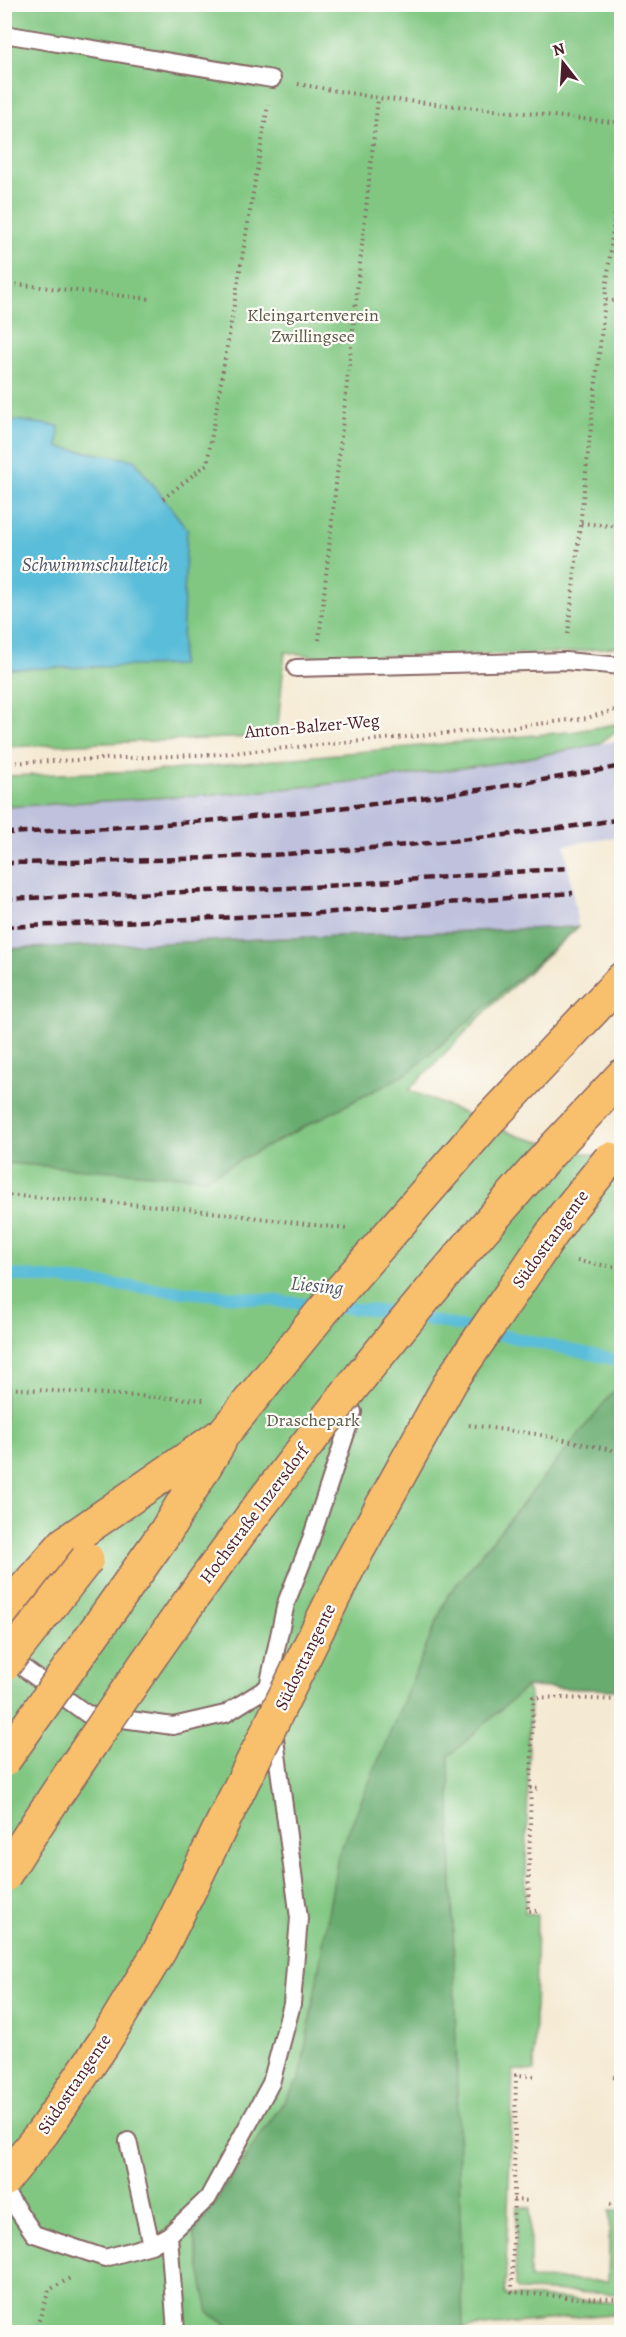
<svg xmlns="http://www.w3.org/2000/svg" width="626" height="2337" viewBox="0 0 626 2337" font-family="Alegreya,serif">
  <style>
    .industrial { fill: #c0c2dd }
    .green { fill: #81c782; stroke: #667356; stroke-width: 1.5 }
    .forest { fill: #68ac70; stroke: #59664e; stroke-width: 1.5 }
    .water { fill: #5abdd9; stroke: #526e82; stroke-width: 1.5 }
    .lines { fill: none; stroke-linecap: round; stroke-linejoin: round }
    .stream { stroke: #5abdd9; stroke-width: 12 }
    .lane-casing { stroke: #866665; stroke-width: 20 }
    .highway-casing { stroke: #866665; stroke-width: 36 }
    .path { stroke: #866665; stroke-width: 4; stroke-dasharray: 1.5 4.5; stroke-linecap: butt }
    .lane { stroke: #fff; stroke-width: 16 }
    .highway { stroke: #f8bf6c; stroke-width: 33 }
    .rail { stroke: #4a1f2b; stroke-width: 4.5; stroke-dasharray: 9 4.5; stroke-linecap: butt }
    .highway-bridge-casing { stroke: #866665; stroke-width: 36; stroke-linecap: butt }
    .highway-bridge { stroke: #f8bf6c; stroke-width: 33 }
    .labels { text-anchor: middle; stroke-width: 4.5; stroke-linejoin: round; paint-order: stroke }
    .park-label { font-size: 18px; fill: #5d5a49; stroke: #fdfcf7 }
    .street-label { font-size: 18px; fill: #4a1f2b; stroke: #fdfcf7 }
    .water-label { font-size: 20px; font-style: italic; fill: #505668; stroke: #fdfcf7 }
  </style>
  <rect width="100%" height="100%" fill="#fdfcf7"/>
  <filter id="ink" filterUnits="userSpaceOnUse"><feTurbulence type="fractalNoise" baseFrequency=".0167" numOctaves="2"/><feDisplacementMap in="SourceGraphic" scale="12" xChannelSelector="R" yChannelSelector="G"/><feConvolveMatrix kernelMatrix="1 2 1 2 8 2 1 2 1" color-interpolation-filters="sRGB"/></filter>
  <filter id="wash" filterUnits="userSpaceOnUse"><feTurbulence type="fractalNoise" baseFrequency=".008" numOctaves="4" result="noise"/><feDisplacementMap in="SourceGraphic" scale="24" xChannelSelector="R" yChannelSelector="G"/><feGaussianBlur stdDeviation="1.35" result="paint"/><feColorMatrix in="noise" values="0 0 0 0 0 0 0 0 0 0 0 0 0 0 0 0 0 1.4 0 .05"/><feComposite in="paint" operator="in"/></filter>
  <g filter="url(#wash)">
    <rect width="100%" height="100%" fill="#f4e9d2"/>
    <path class="industrial" d="M 621,740 L 621,836 L 565,845 L 578,927 L 5,949 L 4,807 L 255,792 L 512,761 Z"/>
    <path class="green" d="M 4,5 L 621,5 L 621,646 L 566,653 L 318,657 L 285,652 L 277,736 L 5,747 Z
      M 621,723 L 621,727 L 599,744 L 512,761 L 405,776 L 255,792 L 5,807 L 5,776 L 170,770 L 577,731 Z
      M 578,927 L 486,1011 L 409,1090 L 518,1136 L 621,1162 L 621,1690 L 526,1687 L 530,1696 L 525,1913 L 537,1915 L 534,2071 L 513,2070 L 505,2295 L 621,2303 L 621,2313 L 421,2332 L 5,2332 L 5,949 Z
      M 517,2207 L 530,2208 L 530,2279 L 608,2281 L 610,2211 L 621,2211 L 621,2294 L 519,2290 L 515,2286 Z"/>
    <path class="forest" d="M 578,927 L 408,1073 L 206,1178 L 5,1163 L 5,949 Z
      M 621,1382 L 621,1690 L 526,1687 L 449,1756 L 463,2329 L 421,2332 L 238,2332 L 209,2313 L 193,2234 L 300,2078 L 338,1856 L 448,1595 Z"/>
    <path class="water" d="M 5,419 L 59,426 L 58,447 L 134,460 L 187,529 L 181,665 L 5,669 Z"/>
    <g class="lines">
      <path class="stream" d="M 4,1274 L 398,1313 L 622,1361"/>
    </g>
  </g>
  <g filter="url(#ink)">
    <g class="lines">
      <g class="lane-casing">
        <path id="lane" d="M 4,34 L 272,79
          M 296,668 L 565,661 L 622,666
          M 4,1654 L 87,1714 L 173,1726 L 225,1714 L 268,1687
          M 128,2141 L 151,2245
          M 4,2190 L 34,2234 L 105,2258 L 151,2245 L 169,2235 L 208,2198 L 271,2083 L 292,2004 L 299,1918 L 268,1687 L 286,1603 L 309,1545 L 353,1412
          M 169,2235 L 176,2332"/>
      </g>
      <g class="highway-casing">
        <path id="highway" d="M 486,1123 L 622,979
          M 556,1146 L 622,1076
          M 125,1589 L 166,1531 L 219,1443
          M 4,1612 L 65,1543 L 224,1433"/>
      </g>
      <path class="path" d="M 298,84 L 378,98 L 622,123
        M 4,283 L 152,299
        M 606,300 L 622,302
        M 163,499 L 207,464 L 268,105
        M 581,523 L 622,527
        M 568,634 L 622,147
        M 319,640 L 378,98
        M 4,763 L 220,754 L 505,728 L 587,718 L 622,708
        M 4,1195 L 171,1207 L 347,1229
        M 577,1261 L 622,1268
        M 4,1388 L 204,1400
        M 469,1425 L 536,1434 L 622,1452
        M 619,1786 L 622,1786
        M 530,1788 L 540,1789
        M 537,1911 L 528,1911 L 533,1697 L 622,1700
        M 616,1912 L 622,1912
        M 534,2076 L 516,2075 L 512,2292 L 576,2298 L 622,2299
        M 613,2077 L 622,2078
        M 513,2200 L 531,2201
        M 610,2204 L 622,2205
        M 35,2332 L 49,2290 L 72,2277"/>
      <use href="#lane" class="lane"/>
      <use href="#highway" class="highway"/>
      <path class="rail" d="M 4,833 C 211,825 418,804 622,766
        M 4,863 C 211,861 417,851 622,819
        M 4,899 L 312,887 L 568,868
        M 4,927 L 308,914 L 573,893"/>
      <g class="highway-bridge-casing">
        <path id="highway-bridge" d="M 224,1433 L 322,1312 L 486,1123
          M 4,1665 L 87,1559
          M 4,1760 L 125,1589
          M 4,1876 C 39,1818 78,1763 116,1707 C 250,1509 397,1324 556,1146
          M 4,2180 L 43,2132 L 103,2044 L 160,1950 L 349,1566 L 451,1381 L 564,1216 L 610,1159"/>
      </g>
      <use href="#highway-bridge" class="highway-bridge"/>
    </g>
  </g>
  <g class="labels">
    <g class="park-label">
      <text x="313" y="321">Kleingartenverein<tspan x="313" dy="21">Zwillingsee</tspan></text>
      <text x="313" y="1426">Draschepark</text>
    </g>
    <g class="street-label">
      <text transform="translate(312 726) rotate(-5)" y="6">Anton-Balzer-Weg</text>
      <text transform="translate(550 1239) rotate(-54)" y="6">Südosttangente</text>
      <text transform="translate(254 1514) rotate(-53)" y="6">Hochstraße Inzersdorf</text>
      <text transform="translate(305 1657) rotate(-64)" y="6">Südosttangente</text>
      <text transform="translate(74 2084) rotate(-56)" y="6">Südosttangente</text>
    </g>
    <g class="water-label">
      <text x="95" y="571">Schwimmschulteich</text>
      <text transform="translate(317 1285) rotate(6)" y="7">Liesing</text>
    </g>
  </g>
  <rect width="626" height="2337" fill="none" stroke="#fdfcf7" stroke-width="24"/>
  <g transform="translate(563 63) rotate(343)" stroke="#fdfcf7" stroke-width="4.5" paint-order="stroke">
  <path d="M0-4.5L10 22L0 15L-10 22Z" fill="#4a1f2b"/>
  <text y="-9" font-size="16" font-weight="bold" text-anchor="middle" fill="#4a1f2b">N</text>
  </g>
</svg>
